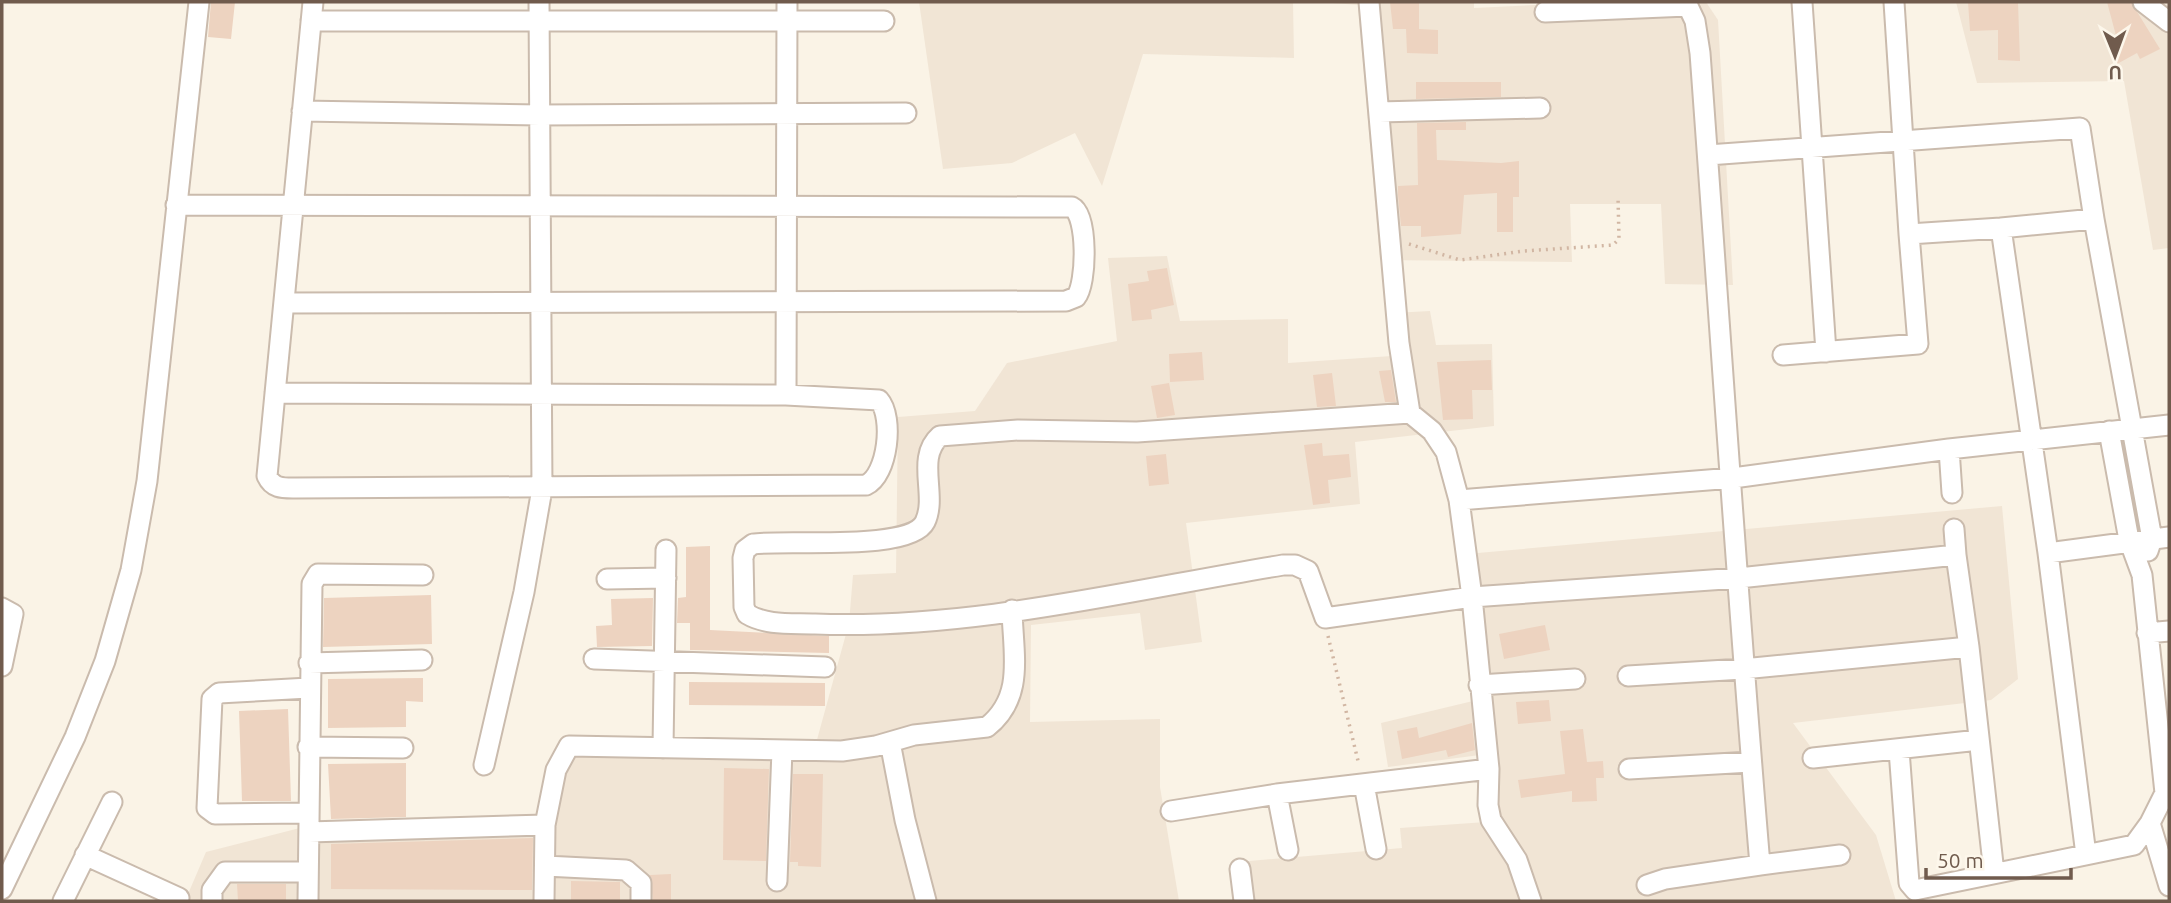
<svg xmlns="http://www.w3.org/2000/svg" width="2171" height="903" viewBox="0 0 2171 903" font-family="Ubuntu,sans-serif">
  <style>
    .residential { fill: #f1e5d5 }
    .building { fill: #edd3c0 }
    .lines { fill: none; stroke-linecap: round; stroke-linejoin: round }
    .street-casing { stroke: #cabbad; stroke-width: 23 }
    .path { stroke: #d1b6a3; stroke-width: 3.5; stroke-dasharray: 2 5; stroke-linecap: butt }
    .street { stroke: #fff; stroke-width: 19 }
  </style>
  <rect width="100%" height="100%" fill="#faf3e6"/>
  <path class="residential" d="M 919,2 L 1293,2 L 1294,58 L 1143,54 L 1102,186 L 1075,133 L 1012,163 L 943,169 Z
    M 1320,2 L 1474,2 L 1474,8 L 1598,2 L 1706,2 L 1718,20 L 1733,285 L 1665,284 L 1661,204 L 1570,204 L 1572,262 L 1380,260 L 1358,5 Z
    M 1956,2 L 2169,2 L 2169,248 L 2153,250 L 2124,81 L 1977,83 Z
    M 1167,256 L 1180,321 L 1288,319 L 1288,363 L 1392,356 L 1393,313 L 1430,311 L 1436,345 L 1492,344 L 1494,426 L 1355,442 L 1360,504 L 1186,523 L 1202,642 L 1145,650 L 1140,613 L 1031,625 L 1030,722 L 1160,719 L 1160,787 L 1179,901 L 185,901 L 206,852 L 327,821 L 534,828 L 580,748 L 815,747 L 849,623 L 853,575 L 896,573 L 898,417 L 975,411 L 1007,363 L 1117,341 L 1108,258 Z
    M 2002,506 L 2018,679 L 1991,700 L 1793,723 L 1876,835 L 1896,901 L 1240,901 L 1238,862 L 1402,848 L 1400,828 L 1486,822 L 1480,755 L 1388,767 L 1381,723 L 1473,701 L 1455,555 Z"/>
  <path class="building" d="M 211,2 L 235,2 L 231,39 L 208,37 Z
    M 1390,2 L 1419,2 L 1419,29 L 1438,30 L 1438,54 L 1407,53 L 1406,29 L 1393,29 Z
    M 1968,2 L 2018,2 L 2020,61 L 1998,60 L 1998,30 L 1970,31 Z
    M 2107,2 L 2131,2 L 2160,49 L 2140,59 L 2137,53 L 2117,64 L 2108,49 L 2118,43 Z
    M 1416,82 L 1501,82 L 1501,97 L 1416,99 Z
    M 1466,122 L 1466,130 L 1436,130 L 1437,160 L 1501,163 L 1519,161 L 1519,197 L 1513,197 L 1513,232 L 1497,232 L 1497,193 L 1464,195 L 1461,234 L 1421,237 L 1421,226 L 1401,226 L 1398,195 L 1398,186 L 1418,185 L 1417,123 Z
    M 1167,268 L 1174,305 L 1151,310 L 1152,319 L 1132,321 L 1128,284 L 1149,281 L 1147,271 Z
    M 1202,352 L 1204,380 L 1170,382 L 1169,354 Z
    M 1491,360 L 1492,390 L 1472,390 L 1473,419 L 1443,420 L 1437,362 Z
    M 1391,370 L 1396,402 L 1385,402 L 1379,371 Z
    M 1332,373 L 1336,406 L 1317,407 L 1313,375 Z
    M 1169,383 L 1175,415 L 1157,418 L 1151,386 Z
    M 1322,443 L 1323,456 L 1349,454 L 1351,477 L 1328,480 L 1330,503 L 1313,505 L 1304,445 Z
    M 1166,454 L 1169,484 L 1149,486 L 1146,456 Z
    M 710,546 L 710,630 L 829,636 L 829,653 L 690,650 L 690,623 L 677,623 L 678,598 L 686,597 L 686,547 Z
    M 431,595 L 432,644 L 323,647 L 324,598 Z
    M 653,598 L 652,646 L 597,647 L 596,626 L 612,625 L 611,599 Z
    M 1545,625 L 1550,650 L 1504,659 L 1499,634 Z
    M 423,678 L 423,702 L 406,701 L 406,727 L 328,728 L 328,679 Z
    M 689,682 L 825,683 L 825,706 L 689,705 Z
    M 1549,700 L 1551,721 L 1518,724 L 1516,702 Z
    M 288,709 L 291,801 L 242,801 L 239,711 Z
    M 1472,723 L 1475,750 L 1448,757 L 1446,750 L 1402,759 L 1397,731 L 1417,727 L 1419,738 Z
    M 1583,729 L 1587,762 L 1603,761 L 1604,778 L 1596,778 L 1597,801 L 1572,802 L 1572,791 L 1521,798 L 1518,780 L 1565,774 L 1560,731 Z
    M 406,763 L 406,817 L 331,819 L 328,764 Z
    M 724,768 L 769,769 L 766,861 L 723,860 Z
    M 793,774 L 823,774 L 821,867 L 798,866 L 798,862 L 790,862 Z
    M 533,838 L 532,890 L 331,889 L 331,844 Z
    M 671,874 L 671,901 L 653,901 L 650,875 Z
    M 571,881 L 620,882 L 620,901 L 571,901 Z
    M 237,884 L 286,884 L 286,901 L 238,901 Z"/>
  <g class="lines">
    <g class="street-casing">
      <path id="street" d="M 1369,2 L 1399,343 L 1410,413 L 1432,431 L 1446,452 L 1459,500 L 1472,597 L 1489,769 L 1488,805 L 1491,820 L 1517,860 L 1531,901
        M 1802,2 L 1826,352
        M 1894,2 L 1909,234 L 2001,228
        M 2143,2 L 2169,22
        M 1545,12 L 1688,6
        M 311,21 L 884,21
        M 302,111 L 540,115 L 906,113
        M 1379,112 L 1540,108
        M 1708,155 L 2080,128 L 2094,219 L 2001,228 L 2048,553 L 2169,537
        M 176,205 L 1072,207 C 1088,215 1087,284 1076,297 L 1066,301 L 284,303
        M 2094,219 L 2152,539 L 2148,551
        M 1783,355 L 1918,344 L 1909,234
        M 275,393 L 786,395 L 879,400 C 894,417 888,475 866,485 L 296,488 C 283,488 273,489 267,476 L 313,2
        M 786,395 L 787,2
        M 1410,413 L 1137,432 L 1018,430 L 940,436 C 915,458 938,495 925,522 C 910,552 786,539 753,544 L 745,550 L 743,558 L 744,607 L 747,614 C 767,626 792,623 815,624 C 970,630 1130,590 1283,565 L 1295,565 L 1308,571 L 1325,618 L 1472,597 L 1739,578 L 1956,555 L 1954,529
        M 2109,431 L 2129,540 L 2142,575 L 2165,793
        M 1949,449 L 1952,493
        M 1459,500 L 1733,478 L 1949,449 L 2169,425
        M 2048,553 L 2086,855
        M 607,579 L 666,578
        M 2,608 L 13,614 L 2,666
        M 2147,633 L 2169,631
        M 1969,647 L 1994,873
        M 594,659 L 825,667
        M 309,663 L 422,660
        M 1628,676 L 1743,669 L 1969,647 L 1956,555
        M 1479,685 L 1575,679
        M 890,742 L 905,820 L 926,901
        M 308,747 L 403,748
        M 663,748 L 666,550
        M 1899,750 L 1909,883 L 1915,890 L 2134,845 L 2150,823
        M 1813,758 L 1979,740
        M 484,765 L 524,592 L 542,489 L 539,2
        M 1629,769 L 1751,762
        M 1364,784 L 1376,849
        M 2169,793 L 2165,793 L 2150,823 L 2169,886
        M 1277,794 L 1288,850
        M 1171,811 L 1277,794 L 1489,769
        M 309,813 L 215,814 L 207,808 L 212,699 L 219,693 L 309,688
        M 309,832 L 545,825 L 556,770 L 569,746 L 842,751 L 876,746 L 914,735 L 987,727 C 1025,697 1013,654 1012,610
        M 85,855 L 179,898
        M 1760,865 L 1840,855
        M 545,866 L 626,870 L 641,883 L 641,901
        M 1240,869 L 1244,901
        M 777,881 L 782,750
        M 1647,885 L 1665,879 L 1760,865 C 1737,594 1720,324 1700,53 L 1695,21 L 1686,2
        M 2,889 L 75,737 L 105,661 L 131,570 L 147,481 L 199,2
        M 63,901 L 112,802
        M 212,901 L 212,890 L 225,872 L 307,872
        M 308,901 L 312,584 L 318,574 L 423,575
        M 544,901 L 545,825"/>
    </g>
    <path class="path" d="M 1409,244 L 1460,260 L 1524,251 L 1613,245 L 1619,239 L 1618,197
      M 1328,636 L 1359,765"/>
    <use href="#street" class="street"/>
  </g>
  <rect width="2171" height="903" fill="none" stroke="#705b4d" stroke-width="7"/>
  <g transform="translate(2115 56) rotate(179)" stroke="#fdf7eb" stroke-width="5" paint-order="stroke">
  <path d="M0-5L12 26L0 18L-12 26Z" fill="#705b4d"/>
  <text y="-10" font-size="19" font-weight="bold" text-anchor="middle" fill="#705b4d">U</text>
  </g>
  <path d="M1926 868v10h145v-10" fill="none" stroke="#705b4d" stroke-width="3.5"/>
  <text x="1937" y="868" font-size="21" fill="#705b4d" stroke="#fdf7eb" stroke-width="5" paint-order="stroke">50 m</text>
</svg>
